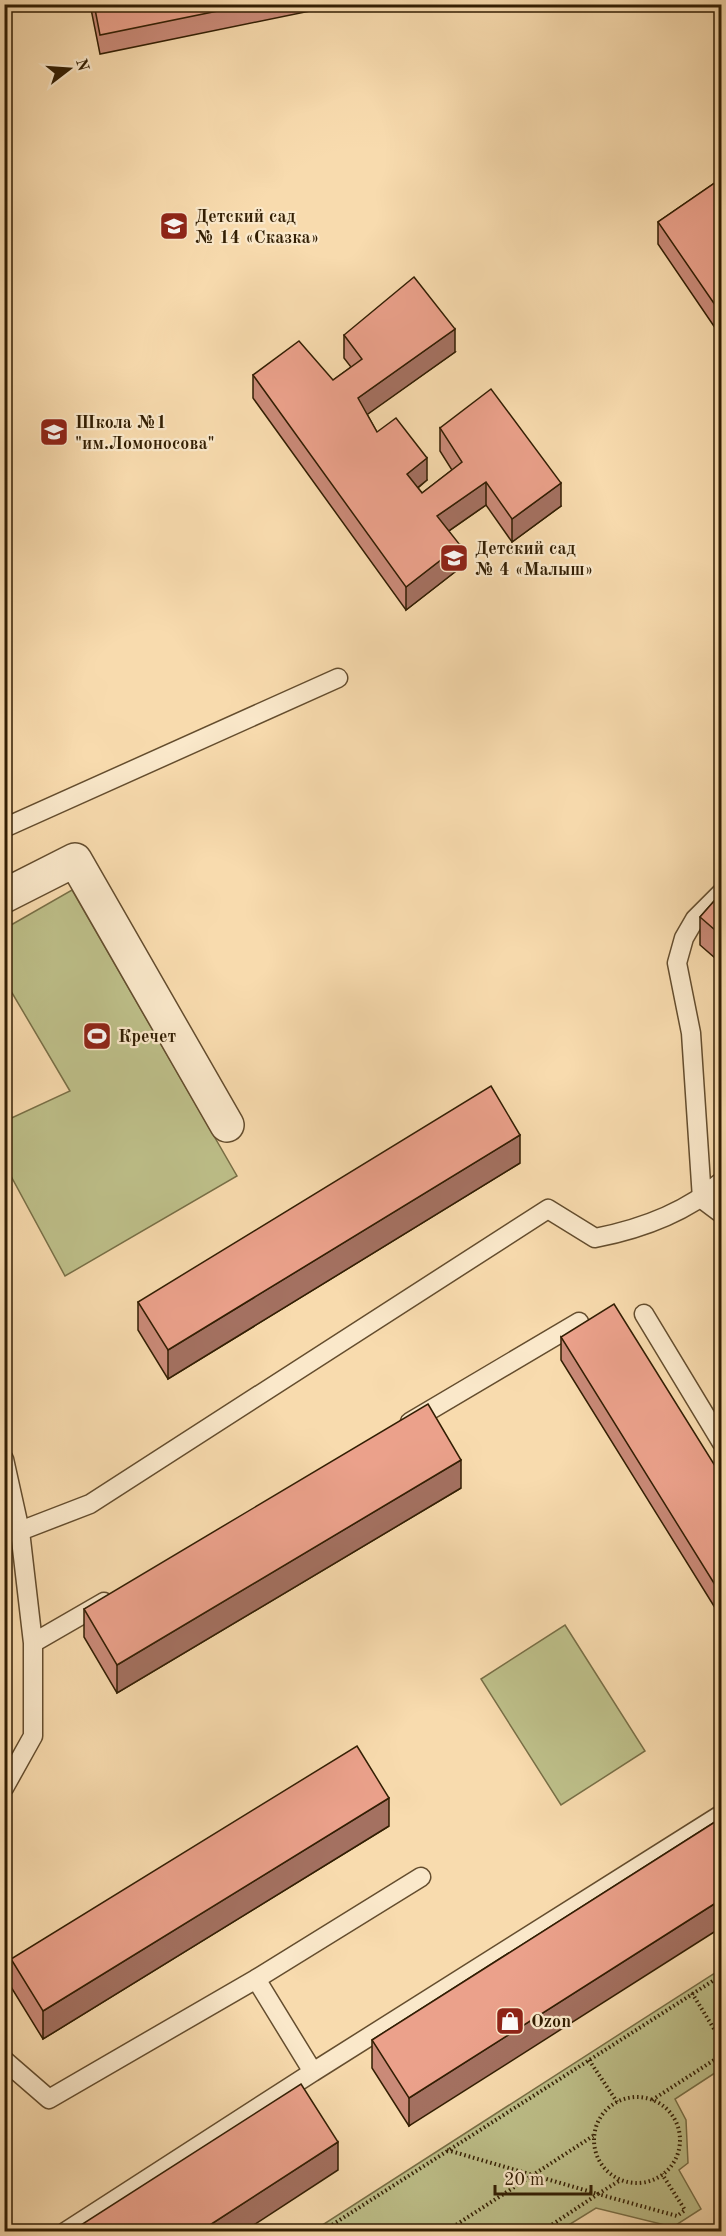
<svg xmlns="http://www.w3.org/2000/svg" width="726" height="2236" viewBox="0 0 726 2236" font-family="'Old Standard TT',serif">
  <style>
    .green { fill: #bec08a; stroke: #786f46; stroke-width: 1.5 }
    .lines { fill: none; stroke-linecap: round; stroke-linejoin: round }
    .lane-casing { stroke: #644d2e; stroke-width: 21 }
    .street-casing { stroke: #644d2e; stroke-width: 36 }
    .path { stroke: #321e03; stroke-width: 4; stroke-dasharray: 1.5 3; stroke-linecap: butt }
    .lane { stroke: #fae8ca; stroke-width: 18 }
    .street { stroke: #fae8ca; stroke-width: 33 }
    .wall { fill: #ca8a78; stroke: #321e03; stroke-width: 1.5 }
    .shaded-wall { fill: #a47161; stroke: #321e03; stroke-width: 1.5 }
    .building { fill: #eba18b; stroke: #321e03; stroke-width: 1.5 }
    .labels { text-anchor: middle; stroke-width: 4.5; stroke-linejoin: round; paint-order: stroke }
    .poi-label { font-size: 18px; font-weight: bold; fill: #321e03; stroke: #fae8ca; text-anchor: start }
  </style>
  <rect width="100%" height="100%" fill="#f8dbae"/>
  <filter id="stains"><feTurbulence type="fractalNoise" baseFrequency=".00333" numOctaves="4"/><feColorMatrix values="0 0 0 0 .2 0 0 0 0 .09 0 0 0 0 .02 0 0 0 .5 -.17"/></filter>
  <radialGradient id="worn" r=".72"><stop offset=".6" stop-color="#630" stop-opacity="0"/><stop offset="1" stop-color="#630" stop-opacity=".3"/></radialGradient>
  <path class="green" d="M 72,890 L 237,1176 L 65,1276 L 5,1165 L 5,1121 L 70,1091 L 5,981 L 4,929 Z
    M 565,1625 L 645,1751 L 561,1805 L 481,1679 Z
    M 721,1969 L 721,2069 L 675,2099 L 686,2120 L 688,2163 L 679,2170 L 701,2209 L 673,2227 L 596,2208 L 559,2231 L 313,2231 Z"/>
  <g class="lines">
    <g class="lane-casing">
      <path id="lane" d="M 4,828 L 338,678
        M 722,892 L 695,919 L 684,938 L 677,963 L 691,1033 L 702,1199 L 722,1214
        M 644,1314 L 722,1443
        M 410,1422 L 579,1322
        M 4,1459 L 20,1531 L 33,1643 L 33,1736 L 4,1788
        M 20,1531 L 90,1504 L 548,1209 L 595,1238 C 641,1229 686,1213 722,1181
        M 33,1643 L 104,1602
        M 256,1979 L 421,1877
        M 4,2060 L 49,2099 L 256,1979 L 313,2072 L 65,2232
        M 313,2072 L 722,1814"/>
    </g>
    <g class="street-casing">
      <path id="street" d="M 4,896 L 75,860 L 227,1125"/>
    </g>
    <path class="path" d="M 692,1993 L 722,2042
      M 589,2060 L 617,2102
      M594 2140a43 43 0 1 1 86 0a43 43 0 1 1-86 0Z
      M 652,2100 L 722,2055
      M 447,2150 L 598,2194 L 619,2181
      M 321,2232 L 722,1975
      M 445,2232 L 593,2136
      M 541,2232 L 598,2194 L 677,2216 L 685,2210 L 662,2174"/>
    <use href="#lane" class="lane"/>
    <use href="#street" class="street"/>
  </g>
  <path class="wall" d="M 90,4 L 344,4 L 100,54 Z
    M 722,124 L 722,150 L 720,147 L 720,125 Z
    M 722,178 L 722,338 L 658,244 L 658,222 Z
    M 344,335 L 455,352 L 367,414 L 377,432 L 427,480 L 418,488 L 422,493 L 452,470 L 440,451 L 440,428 L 561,506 L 512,542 L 486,505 L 449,531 L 460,568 L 406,610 L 253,398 L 253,375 L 333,380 L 351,367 L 344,358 Z
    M 722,892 L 722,964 L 700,945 L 700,917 Z
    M 520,1163 L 168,1379 L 138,1330 L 138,1302 Z
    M 561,1337 L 722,1477 L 722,1619 L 561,1360 Z
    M 461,1488 L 117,1693 L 84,1637 L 84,1609 Z
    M 718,1820 L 409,2126 L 372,2068 L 372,2040 Z
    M 389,1826 L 43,2039 L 11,1987 L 11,1959 Z"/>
  <path class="shaded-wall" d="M 455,329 L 455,352 L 358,421 L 358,398 Z
    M 427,458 L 427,480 L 407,496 L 407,474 Z
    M 486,482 L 486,505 L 437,539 L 437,516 Z
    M 561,483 L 561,506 L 512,542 L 512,519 Z
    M 460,545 L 460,568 L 406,610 L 406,587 Z
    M 520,1135 L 520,1163 L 168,1379 L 168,1350 Z
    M 461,1460 L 461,1488 L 117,1693 L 117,1665 Z
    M 389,1798 L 389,1826 L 43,2039 L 43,2011 Z
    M 722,1899 L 722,1927 L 409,2126 L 409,2098 Z
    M 338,2142 L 338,2170 L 243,2232 L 199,2232 Z"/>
  <path class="building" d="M 94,4 L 252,4 L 100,35 Z
    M 722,178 L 722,315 L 658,222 Z
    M 414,277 L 455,329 L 358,398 L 377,432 L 396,418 L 427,458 L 407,474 L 422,493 L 462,462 L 440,428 L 491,389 L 561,483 L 512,519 L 486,482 L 437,516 L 460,545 L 406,587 L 253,375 L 299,341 L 333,380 L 362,359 L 344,335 Z
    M 722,892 L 722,936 L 700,917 Z
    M 491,1086 L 520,1135 L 168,1350 L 138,1302 Z
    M 614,1304 L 722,1477 L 722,1596 L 561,1337 Z
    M 428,1404 L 461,1460 L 117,1665 L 84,1609 Z
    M 357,1746 L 389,1798 L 43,2011 L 11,1959 Z
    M 718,1820 L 722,1826 L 722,1899 L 409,2098 L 372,2040 Z
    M 301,2084 L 338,2142 L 199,2232 L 70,2232 Z"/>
  <defs>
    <g id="school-square" transform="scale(1.5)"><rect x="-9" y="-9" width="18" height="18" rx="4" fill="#8f2418" stroke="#fae8ca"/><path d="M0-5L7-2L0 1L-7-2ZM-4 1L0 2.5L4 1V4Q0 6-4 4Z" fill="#fff"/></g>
    <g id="stadium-square" transform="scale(1.5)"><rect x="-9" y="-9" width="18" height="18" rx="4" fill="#8f2418" stroke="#fae8ca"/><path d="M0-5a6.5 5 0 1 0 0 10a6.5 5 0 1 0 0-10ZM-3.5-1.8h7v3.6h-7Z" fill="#fff"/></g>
    <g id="shop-square" transform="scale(1.5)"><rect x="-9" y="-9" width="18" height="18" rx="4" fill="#8f2418" stroke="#fae8ca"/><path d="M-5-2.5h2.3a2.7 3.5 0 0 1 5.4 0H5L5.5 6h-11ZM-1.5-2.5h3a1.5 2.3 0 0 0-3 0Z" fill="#fff"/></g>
  </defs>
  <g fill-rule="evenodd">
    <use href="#school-square" x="174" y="226"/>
    <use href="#school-square" x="54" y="432"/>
    <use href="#school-square" x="454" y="558"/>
    <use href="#stadium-square" x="97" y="1036"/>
    <use href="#shop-square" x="510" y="2021"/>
  </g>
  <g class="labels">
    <g class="poi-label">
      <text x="195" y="222">Детский сад<tspan x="195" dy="21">№ 14 «Сказка»</tspan></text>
      <text x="75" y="428">Школа №1<tspan x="75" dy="21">"им.Ломоносова"</tspan></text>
      <text x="475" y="554">Детский сад<tspan x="475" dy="21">№ 4 «Малыш»</tspan></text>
      <text x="118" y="1042">Кречет</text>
      <text x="531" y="2027">Ozon</text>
    </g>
  </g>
  <rect width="726" height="2236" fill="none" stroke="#f8dbae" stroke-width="24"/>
  <rect x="6" y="6" width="714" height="2224" fill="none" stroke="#321e03" stroke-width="3"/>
  <rect x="12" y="12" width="702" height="2212" fill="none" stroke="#321e03" stroke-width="1.5"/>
  <g transform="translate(69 69) rotate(73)" stroke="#fae8ca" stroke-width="4.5" paint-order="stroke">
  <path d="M0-4.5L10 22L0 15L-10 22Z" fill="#321e03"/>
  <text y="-9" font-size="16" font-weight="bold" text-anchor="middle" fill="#321e03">N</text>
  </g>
  <path d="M495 2185v9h96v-9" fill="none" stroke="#321e03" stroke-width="3"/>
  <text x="504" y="2185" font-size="18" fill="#321e03" stroke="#fae8ca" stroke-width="4.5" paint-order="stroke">20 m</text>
  <rect width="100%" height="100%" filter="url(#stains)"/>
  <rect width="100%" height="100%" fill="url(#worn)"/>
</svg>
